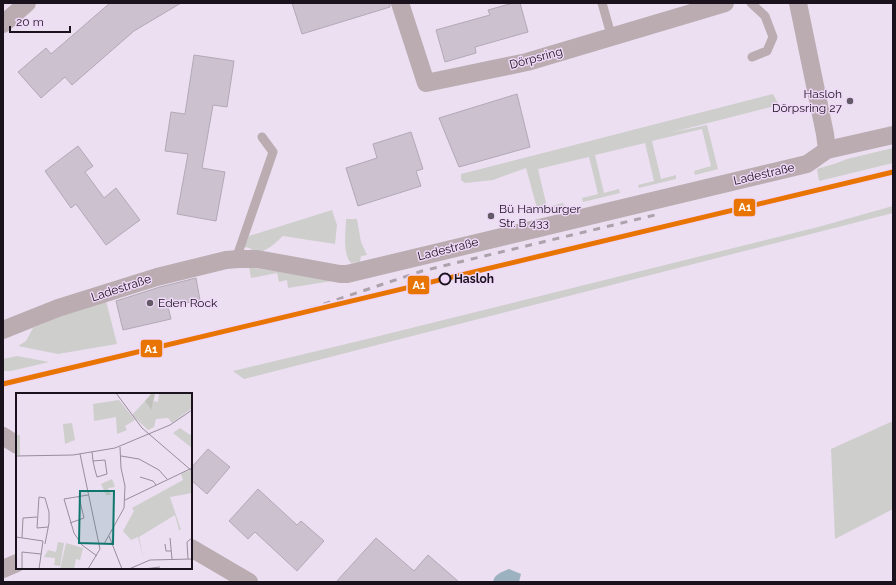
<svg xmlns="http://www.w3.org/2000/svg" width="896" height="585" viewBox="0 0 896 585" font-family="Raleway,sans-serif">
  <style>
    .green { fill: #cececc }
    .water { fill: #9db2c0 }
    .building { fill: #cbc1cf; stroke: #b2a9b6 }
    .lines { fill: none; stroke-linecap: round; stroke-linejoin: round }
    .lane { stroke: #baacb1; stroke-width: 9 }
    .street { stroke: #baacb1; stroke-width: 18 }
    .rail { stroke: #aca2ab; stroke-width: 3; stroke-dasharray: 7 7; stroke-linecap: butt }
    .rail-1-casing { stroke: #efd8f8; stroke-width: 8 }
    .rail-1 { stroke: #e87503; stroke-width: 5 }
    .poi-dot { fill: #645a67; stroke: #efd8f8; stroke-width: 1.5 }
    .stop-dot { fill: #efd8f8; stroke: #1a121d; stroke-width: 2 }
    .labels { text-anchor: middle; stroke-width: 3; stroke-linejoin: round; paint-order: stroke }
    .street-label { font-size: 12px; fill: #1a121d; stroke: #efd8f8 }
    .poi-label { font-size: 12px; fill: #1a121d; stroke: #efd8f8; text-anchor: start }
    .stop-label { font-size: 12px; font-weight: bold; fill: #1a121d; stroke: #efd8f8; text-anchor: start }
    .inset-road { fill: none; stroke: #988d9c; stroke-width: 1 }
    .view { fill: #0f766e; fill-opacity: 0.15; stroke: #0f766e; stroke-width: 2 }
    .inset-edge { fill: none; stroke: #1a121d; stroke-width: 2 }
    .line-badge { stroke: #efd8f8; stroke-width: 1.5 }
    .badge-label { font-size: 11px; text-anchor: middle; font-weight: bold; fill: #fff }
  </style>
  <rect width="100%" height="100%" fill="#ecdff1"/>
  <path class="green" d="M 773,94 L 779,105 L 669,133 L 707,125 L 718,169 L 695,175 L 694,171 L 711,166 L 702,129 L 652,141 L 661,179 L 676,175 L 676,179 L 639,188 L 638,185 L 654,181 L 645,143 L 595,155 L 604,193 L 619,189 L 620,193 L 583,202 L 582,198 L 598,194 L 589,157 L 538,169 L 547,207 L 563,203 L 564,206 L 538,212 L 526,168 L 493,180 L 465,183 L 461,180 L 461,174 Z
    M 893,148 L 893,163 L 819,181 L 817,169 L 837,163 L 847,159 Z
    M 893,206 L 893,213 L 244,379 L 233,371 L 363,340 L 818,227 Z
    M 332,210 L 337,225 L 335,244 L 283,236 C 274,244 266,253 253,252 L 250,248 L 244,247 L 249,236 Z
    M 346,219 L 357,219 L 361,242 L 367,255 L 361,256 L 360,262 L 351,263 C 342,253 346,232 346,219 Z
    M 249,267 L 332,281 L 288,288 L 287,280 L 279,282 L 277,273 L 251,278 Z
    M 105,297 L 117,344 L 58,354 L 18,346 L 26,341 L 33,328 Z
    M 17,356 L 49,362 L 11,371 L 3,371 L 3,359 Z
    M 893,421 L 893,509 L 835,539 L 831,449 Z"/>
  <path class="water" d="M 509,569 L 521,574 L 519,582 L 493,582 C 494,574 502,572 509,569 Z"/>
  <path class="building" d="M 110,3 L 181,3 L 134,31 L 72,85 L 65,77 L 41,98 L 18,72 L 46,48 L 51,54 Z
    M 292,3 L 390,3 L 390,7 L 302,34 Z
    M 513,3 L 520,3 L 528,32 L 475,47 L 476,53 L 445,62 L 436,30 L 490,15 L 488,10 Z
    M 194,55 L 234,61 L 227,107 L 213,105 L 202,168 L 225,172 L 216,221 L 177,214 L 188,154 L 165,151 L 171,112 L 185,114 Z
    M 517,94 L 530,147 L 459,167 L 439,118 Z
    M 411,132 L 423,169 L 416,171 L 421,186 L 358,206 L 346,168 L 377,158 L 373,144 Z
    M 78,146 L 93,166 L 85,172 L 104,198 L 116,188 L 140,220 L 106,245 L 76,204 L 71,208 L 45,171 Z
    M 196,278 L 200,300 L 168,307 L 171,319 L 123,330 L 116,301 L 160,287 Z
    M 208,449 L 230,467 L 207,494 L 191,480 L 191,468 Z
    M 258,489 L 297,525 L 301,521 L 324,541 L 297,571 L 255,532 L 248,539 L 229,521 Z
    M 376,538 L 414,571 L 428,555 L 459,582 L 336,582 Z"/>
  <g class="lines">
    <path class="lane" d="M 602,3 L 612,38
      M 751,3 L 765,16 L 773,37 L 767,51 L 752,57
      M 236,259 L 273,152 L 262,137"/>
    <path class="street" d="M 400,3 L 426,83 L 527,62 L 725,3
      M 798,3 L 825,134 L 827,150
      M 3,24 L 27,3
      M 3,330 L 58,308 L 157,277 L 226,260 L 239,259 L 257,259 L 340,274 L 347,274 L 807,164 L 827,150 L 893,135
      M 3,436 L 17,445
      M 191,548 L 249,582
      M 3,569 L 17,563"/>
    <path class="rail" d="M 297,313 L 422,271 L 655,215"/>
    <g class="rail-1-casing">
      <path id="rail-1" d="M 3,384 L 893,172"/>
    </g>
    <use href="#rail-1" class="rail-1"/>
  </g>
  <g class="poi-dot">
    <circle cx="850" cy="101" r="4"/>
    <circle cx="491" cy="216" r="4"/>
    <circle cx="150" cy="303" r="4"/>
  </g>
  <circle class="stop-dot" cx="445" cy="279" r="5.5"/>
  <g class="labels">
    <g class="street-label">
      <text transform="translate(536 58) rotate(-15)" y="4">Dörpsring</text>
      <text transform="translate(764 174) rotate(-13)" y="4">Ladestraße</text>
      <text transform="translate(448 249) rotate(-14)" y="4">Ladestraße</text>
      <text transform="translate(121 288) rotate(-18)" y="4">Ladestraße</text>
    </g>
    <g class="poi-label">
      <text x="842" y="98" text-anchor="end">Hasloh<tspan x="842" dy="14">Dörpsring 27</tspan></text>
      <text x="499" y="213">Bü Hamburger<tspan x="499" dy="14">Str. B 433</tspan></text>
      <text x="158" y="307">Eden Rock</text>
    </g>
    <g class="stop-label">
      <text x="454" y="283">Hasloh</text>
    </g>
  </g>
  <g transform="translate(16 393)">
    <rect width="176" height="176" fill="#ecdff1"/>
    <path d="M 143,0 L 176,0 L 176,15 L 156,30 L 152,25 L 140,26 L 138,34 L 132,37 L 116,22 L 129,8 L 134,16 L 138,8 L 142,9 ZM 103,7 L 119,27 L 109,33 L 111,37 L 101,41 L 100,24 L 78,28 L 77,11 ZM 56,30 L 59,47 L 49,51 L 47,31 ZM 164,35 L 174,42 L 176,40 L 176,55 L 157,40 ZM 0,42 L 4,42 L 4,62 L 0,62 ZM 174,77 L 176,79 L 176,100 L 154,104 L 165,137 L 163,137 L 159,122 L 123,144 L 128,167 L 122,144 L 115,147 L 107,138 L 118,118 L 116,115 L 167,87 L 165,81 ZM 96,86 L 99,94 L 92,95 L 95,102 L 90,102 L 85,91 ZM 42,149 L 48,150 L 44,173 L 38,172 L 39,165 L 28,164 L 32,157 L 40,159 ZM 50,150 L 67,155 L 64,167 L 60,166 L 58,176 L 44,176 Z" fill="#cececc"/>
    <path d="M 136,0 L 139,2 L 135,17 L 129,8 Z" fill="#bfc1ba"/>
    <path class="inset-road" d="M 100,0 L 126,35 L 176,78M 76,59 L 77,68 L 79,77 L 81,84 L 91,81 L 89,67 L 77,68M 64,61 L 84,156 L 72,176M 0,63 L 57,62 L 99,55 L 154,32 L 176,17M 105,63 L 123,66 L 143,77 L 151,86M 124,84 L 137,88 L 140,92M 72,102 L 48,106 L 58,140 L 66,152 L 81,163M 109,107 L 176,75M 54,130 L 68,125 L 63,104M 93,143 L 106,176M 0,144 L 27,148 L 23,176M 6,145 L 7,125 L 21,124M 154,145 L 156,166M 29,151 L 33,130 L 33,119 L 29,105 L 23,104 L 21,135 L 32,134M 88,151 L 108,115 L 109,93 L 105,75 L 104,54M 149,151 L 150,158 L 155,158M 172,166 L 171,149 L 176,145M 6,176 L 6,159 L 25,161M 113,176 L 134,167 L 176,166M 128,176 L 144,174"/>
    <path class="view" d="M 64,98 L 98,98 L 97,151 L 63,150 Z"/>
    <rect width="176" height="176" class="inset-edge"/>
  </g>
  <g class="line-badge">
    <rect x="733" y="198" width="23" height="19" rx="4" fill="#e87503"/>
    <rect x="407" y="275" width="23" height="20" rx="4" fill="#e87503"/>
    <rect x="140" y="339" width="23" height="19" rx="4" fill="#e87503"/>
  </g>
  <g class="badge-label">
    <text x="745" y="211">A1</text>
    <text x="419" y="289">A1</text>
    <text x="151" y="353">A1</text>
  </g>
  <rect width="896" height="585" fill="none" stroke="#1a121d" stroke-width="8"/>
  <path d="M10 26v6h60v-6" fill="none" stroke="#1a121d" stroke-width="2"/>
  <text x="16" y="26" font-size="12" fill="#1a121d" stroke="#efd8f8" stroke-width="3" paint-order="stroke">20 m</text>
</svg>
